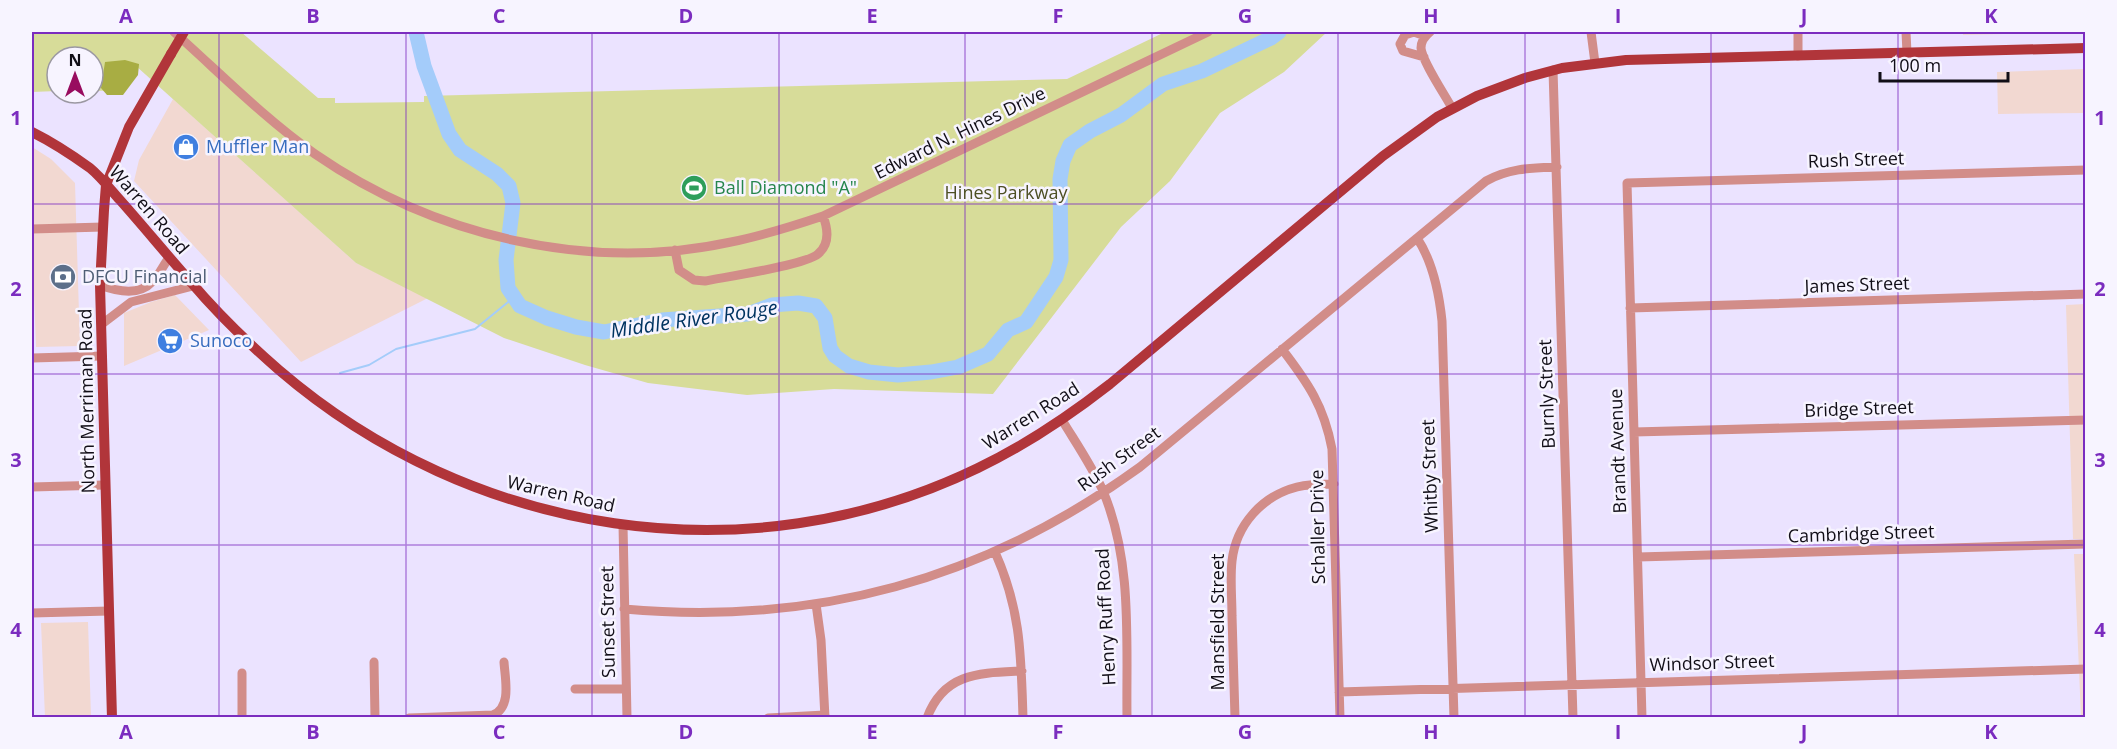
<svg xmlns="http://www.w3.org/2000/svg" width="2117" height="749" viewBox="0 0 2117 749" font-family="'Open Sans',sans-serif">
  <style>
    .commercial { fill: #f2d8d1 }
    .green { fill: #d7dc99 }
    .forest { fill: #a8ad43 }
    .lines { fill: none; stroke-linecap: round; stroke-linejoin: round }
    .stream { stroke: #a4ccfa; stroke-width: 2 }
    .river { stroke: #a4ccfa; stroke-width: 15 }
    .minor { stroke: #d28d89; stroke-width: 9 }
    .major { stroke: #b1353a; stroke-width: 10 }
    .major-bridge { stroke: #b1353a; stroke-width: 10 }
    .grid { fill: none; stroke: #7b2cbf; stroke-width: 1.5; stroke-opacity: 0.55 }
    .labels { text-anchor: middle; stroke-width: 5; stroke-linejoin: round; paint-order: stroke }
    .street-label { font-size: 18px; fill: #110e17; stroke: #f7f4ff }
    .shop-label { font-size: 18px; fill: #366cbe; stroke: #f7f4ff; text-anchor: start }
    .leisure-label { font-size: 18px; fill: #27864d; stroke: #f7f4ff; text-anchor: start }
    .park-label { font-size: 18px; fill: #4d4f24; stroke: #f7f4ff }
    .service-label { font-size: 18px; fill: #4e5e75; stroke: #f7f4ff; text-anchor: start }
    .water-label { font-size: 20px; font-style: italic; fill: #003361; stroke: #f7f4ff }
    .neatline { fill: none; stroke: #7b2cbf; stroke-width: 2 }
    .grid-label { font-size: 20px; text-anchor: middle; font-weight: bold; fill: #7b2cbf }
  </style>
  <rect width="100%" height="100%" fill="#ebe3ff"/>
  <path class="commercial" d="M 1963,32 L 2084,32 L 1963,35 Z
    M 2085,69 L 2085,113 L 1998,114 L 1997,72 Z
    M 173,99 L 356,263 L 428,298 L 301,362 L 134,181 L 139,160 Z
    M 32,147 L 51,159 L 75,183 L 80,346 L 36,347 L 34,294 L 32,294 Z
    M 175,295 L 209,330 L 124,366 L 124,313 L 151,302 Z
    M 2085,304 L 2085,539 L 2073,539 L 2066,305 Z
    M 2074,554 L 2085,554 L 2085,717 L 2081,717 Z
    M 88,622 L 91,717 L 45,717 L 41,623 Z"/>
  <path class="green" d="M 32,32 L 241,32 L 318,98 L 335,98 L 335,103 L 424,102 L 424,96 L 1067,79 L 1165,32 L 1327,32 L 1284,72 L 1220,113 L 1170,181 L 1121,227 L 993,394 L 834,389 L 747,395 L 648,383 L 585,365 L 504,338 L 356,263 L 136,66 L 121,90 L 93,91 L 93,57 L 57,57 L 57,91 L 32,92 Z"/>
  <path class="forest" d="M 125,60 L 139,64 L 138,75 L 123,95 L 107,95 L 101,88 L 105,62 Z"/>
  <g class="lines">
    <path class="stream" d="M 340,373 L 369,365 L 396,349 L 475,329 L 513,298"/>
    <path class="river" d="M 416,32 L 424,66 L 449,134 L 460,150 L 497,174 L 509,186 L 513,203 L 506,260 L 508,288 L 520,306 L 547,318 L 576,327 L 604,332 L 662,320 L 748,314 L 772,305 L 798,303 L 816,306 L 825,318 L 830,348 L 835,356 L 849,366 L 869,372 L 898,375 L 931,372 L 958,367 L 988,354 L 1008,330 L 1026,322 L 1056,277 L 1061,260 L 1060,179 L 1063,161 L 1070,145 L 1090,131 L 1121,115 L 1163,84 L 1202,71 L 1271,38 L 1279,32"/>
    <path class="minor" d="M 174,32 C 220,73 264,118 315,154 C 434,236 588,273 731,242 C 762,236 793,226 823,216 L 1208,32
      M 1430,32 C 1425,36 1421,41 1421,48 C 1422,61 1445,95 1452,108
      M 1591,32 L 1595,63
      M 1906,32 L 1907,53
      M 1798,56 L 1798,32
      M 1424,57 L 1403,51 L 1400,44 L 1405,35 L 1414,32 L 1425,36
      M 1553,70 L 1573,718
      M 32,229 L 103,227
      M 1417,238 C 1433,262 1439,292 1442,321 L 1454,718
      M 675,250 L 679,270 L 694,280 L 705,281 C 725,277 806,265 818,254 C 830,244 828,229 823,216
      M 100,285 C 116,291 139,296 152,282 C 159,276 163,265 169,258
      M 1630,308 L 2086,294
      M 102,324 L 131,302 L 193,286
      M 1282,349 C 1308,383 1324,406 1332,449 L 1340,718
      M 32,358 L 102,356
      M 1062,420 C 1076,443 1092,466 1103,491 C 1133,562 1126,642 1127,718
      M 1634,432 L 2086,420
      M 32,487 L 105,485
      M 623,525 L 627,718
      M 995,552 C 1021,610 1021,655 1023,718
      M 1638,557 L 2086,544
      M 816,604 L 821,640 L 825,718
      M 624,609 C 816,626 984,580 1140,467 L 1486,181 C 1509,168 1532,168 1557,167
      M 32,613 L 109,611
      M 374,662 L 375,718
      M 242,673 L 242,718
      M 575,689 L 626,689
      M 1339,692 L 2086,669
      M 409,718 L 493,715 C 512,707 505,679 504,662
      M 768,718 L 825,715
      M 927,718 C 944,672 981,673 1022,671
      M 1235,718 C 1234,684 1233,650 1232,616 C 1232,598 1230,579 1232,561 C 1236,525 1262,496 1297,487 C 1309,484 1322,484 1334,484
      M 1642,718 L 1627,183 L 2086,170"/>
    <path class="major" d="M 32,132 C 52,142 72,155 90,168 C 101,177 111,190 120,200 C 144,227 166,254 190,281 C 217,313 248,343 279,370 C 472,536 747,580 978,468 C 1026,445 1069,416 1110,384 L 1383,156 L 1437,117 L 1477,96 L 1525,78 L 1562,68 L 1626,60 L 2086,48
      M 112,718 L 100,285 L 104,210 L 106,185 L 129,127 L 171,54"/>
    <path class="major-bridge" d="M 171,54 L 184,32"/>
  </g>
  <path class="grid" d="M 219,32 L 219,718M 406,32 L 406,718M 592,32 L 592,718M 779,32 L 779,718M 965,32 L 965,718M 1152,32 L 1152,718M 1338,32 L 1338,718M 1525,32 L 1525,718M 1711,32 L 1711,718M 1898,32 L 1898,718M 32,204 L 2086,204M 32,374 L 2086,374M 32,545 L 2086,545"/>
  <defs>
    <g id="shop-disc" transform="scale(1.35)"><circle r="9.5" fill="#3f7fe0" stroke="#f7f4ff"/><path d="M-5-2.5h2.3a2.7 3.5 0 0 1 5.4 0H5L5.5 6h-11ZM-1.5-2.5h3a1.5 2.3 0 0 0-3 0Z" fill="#fff"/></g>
    <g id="stadium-disc" transform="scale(1.35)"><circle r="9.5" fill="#2e9e5b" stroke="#f7f4ff"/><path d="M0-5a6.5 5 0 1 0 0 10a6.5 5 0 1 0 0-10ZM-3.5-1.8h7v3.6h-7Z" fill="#fff"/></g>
    <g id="bank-disc" transform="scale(1.35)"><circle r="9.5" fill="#5c6f8a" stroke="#f7f4ff"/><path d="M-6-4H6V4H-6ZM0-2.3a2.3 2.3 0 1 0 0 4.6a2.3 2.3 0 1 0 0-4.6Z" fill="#fff"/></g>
    <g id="supermarket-disc" transform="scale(1.35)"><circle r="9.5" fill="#3f7fe0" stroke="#f7f4ff"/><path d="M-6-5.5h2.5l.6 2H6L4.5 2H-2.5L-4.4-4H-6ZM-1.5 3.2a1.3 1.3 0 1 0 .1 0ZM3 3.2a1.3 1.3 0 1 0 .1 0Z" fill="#fff"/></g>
  </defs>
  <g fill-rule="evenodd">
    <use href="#shop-disc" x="186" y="147"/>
    <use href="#stadium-disc" x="694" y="188"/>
    <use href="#bank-disc" x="63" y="277"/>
    <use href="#supermarket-disc" x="170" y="341"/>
  </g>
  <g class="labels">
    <g class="street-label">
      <text transform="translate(960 133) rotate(-26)" y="6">Edward N. Hines Drive</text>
      <text transform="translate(1856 160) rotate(-2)" y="6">Rush Street</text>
      <text transform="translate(149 210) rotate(49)" y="6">Warren Road</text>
      <text transform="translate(1857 285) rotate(-2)" y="6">James Street</text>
      <text transform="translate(1547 394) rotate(-92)" y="6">Burnly Street</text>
      <text transform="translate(87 401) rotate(-91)" y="6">North Merriman Road</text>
      <text transform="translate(1859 409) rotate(-2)" y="6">Bridge Street</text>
      <text transform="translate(1031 416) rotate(-32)" y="6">Warren Road</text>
      <text transform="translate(1618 451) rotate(-92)" y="6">Brandt Avenue</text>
      <text transform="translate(1119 459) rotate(-36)" y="6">Rush Street</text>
      <text transform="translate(1430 476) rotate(-92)" y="6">Whitby Street</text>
      <text transform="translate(561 494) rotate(13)" y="6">Warren Road</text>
      <text transform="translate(1318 527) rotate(-91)" y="6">Schaller Drive</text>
      <text transform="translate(1861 534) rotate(-2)" y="6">Cambridge Street</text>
      <text transform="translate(1106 617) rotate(-93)" y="6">Henry Ruff Road</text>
      <text transform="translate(608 622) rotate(-91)" y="6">Sunset Street</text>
      <text transform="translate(1218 622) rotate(-90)" y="6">Mansfield Street</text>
      <text transform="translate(1712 663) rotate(-2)" y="6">Windsor Street</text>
    </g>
    <g class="shop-label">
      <text x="206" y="153">Muffler Man</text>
      <text x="190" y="347">Sunoco</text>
    </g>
    <g class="leisure-label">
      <text x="714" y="194">Ball Diamond "A"</text>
    </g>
    <g class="park-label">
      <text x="1006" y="199">Hines Parkway</text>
    </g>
    <g class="service-label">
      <text x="82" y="283">DFCU Financial</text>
    </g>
    <g class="water-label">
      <text transform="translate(694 319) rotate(-8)" y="7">Middle River Rouge</text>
    </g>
  </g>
  <rect width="2117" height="749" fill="none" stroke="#f7f4ff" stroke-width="66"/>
  <g transform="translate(75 75)"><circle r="28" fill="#f7f4ff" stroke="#9b98a2" stroke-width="1.5"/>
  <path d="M0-4.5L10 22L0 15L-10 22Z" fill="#980c5f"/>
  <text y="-9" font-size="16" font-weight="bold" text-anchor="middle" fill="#110e17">N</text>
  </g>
  <path d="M1880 72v9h128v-9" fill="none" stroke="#110e17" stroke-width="3"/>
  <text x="1889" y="72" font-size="18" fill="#110e17" stroke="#f7f4ff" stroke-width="4.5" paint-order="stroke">100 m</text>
  <rect x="33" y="33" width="2051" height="683" class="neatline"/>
  <g class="grid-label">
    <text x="126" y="23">A</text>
    <text x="313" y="23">B</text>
    <text x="499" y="23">C</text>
    <text x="686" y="23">D</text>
    <text x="872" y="23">E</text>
    <text x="1058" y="23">F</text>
    <text x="1245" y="23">G</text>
    <text x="1431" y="23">H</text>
    <text x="1618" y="23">I</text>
    <text x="1804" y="23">J</text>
    <text x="1991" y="23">K</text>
    <text x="16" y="125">1</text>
    <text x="2100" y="125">1</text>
    <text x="16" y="296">2</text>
    <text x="2100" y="296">2</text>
    <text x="16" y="467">3</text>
    <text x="2100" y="467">3</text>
    <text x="16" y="637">4</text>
    <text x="2100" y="637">4</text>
    <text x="126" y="739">A</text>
    <text x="313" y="739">B</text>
    <text x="499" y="739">C</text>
    <text x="686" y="739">D</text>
    <text x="872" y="739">E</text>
    <text x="1058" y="739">F</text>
    <text x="1245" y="739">G</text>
    <text x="1431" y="739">H</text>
    <text x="1618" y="739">I</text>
    <text x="1804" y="739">J</text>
    <text x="1991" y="739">K</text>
  </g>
</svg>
